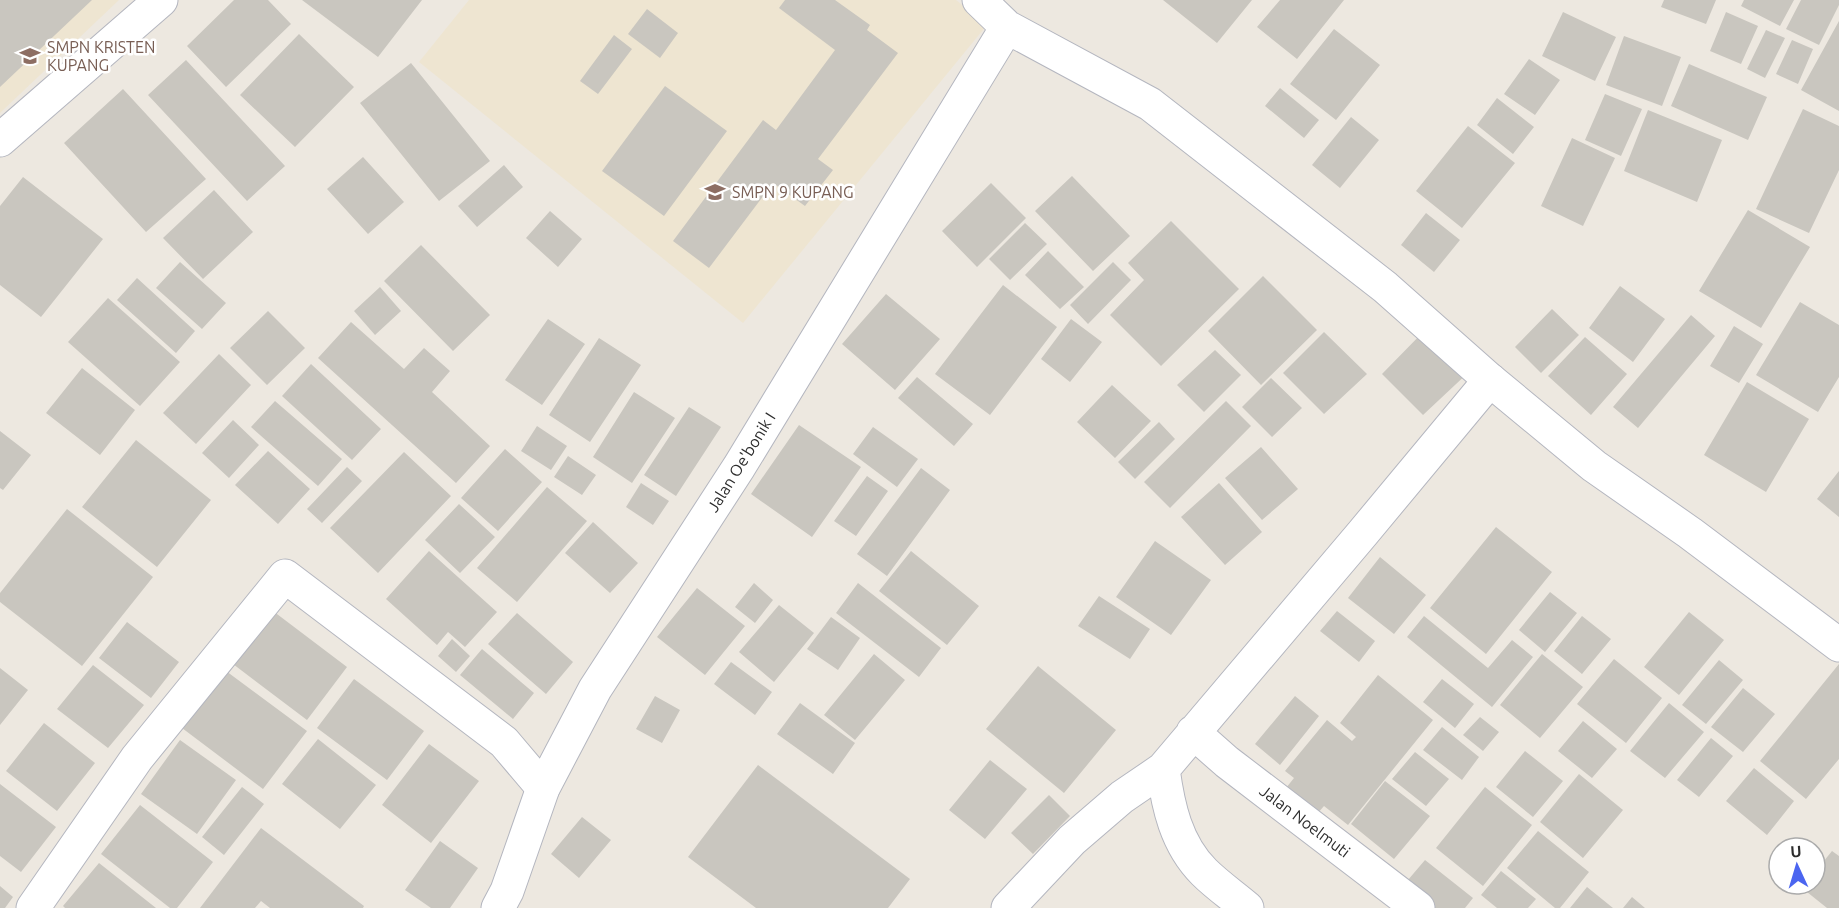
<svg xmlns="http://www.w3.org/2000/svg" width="1839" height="908" viewBox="0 0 1839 908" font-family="Ubuntu,sans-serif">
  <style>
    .education { fill: #eee5d1 }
    .building { fill: #c9c6bf }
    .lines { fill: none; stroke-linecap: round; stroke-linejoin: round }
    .minor-casing { stroke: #b4b6bf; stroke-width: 35 }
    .tertiary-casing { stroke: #b4b6bf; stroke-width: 35 }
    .minor { stroke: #fff; stroke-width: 33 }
    .tertiary { stroke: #fff; stroke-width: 33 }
    .labels { text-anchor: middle; stroke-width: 5; stroke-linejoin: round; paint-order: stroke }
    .education-label { font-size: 16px; fill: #785e54; stroke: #fff; text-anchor: start }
    .street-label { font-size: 16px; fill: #2d2d2d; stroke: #fff }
  </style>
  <rect width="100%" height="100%" fill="#ede8e0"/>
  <path class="education" d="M 0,0 L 119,0 L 0,113 Z
    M 469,0 L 956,0 L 987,25 L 743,323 L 419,62 Z"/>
  <path class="building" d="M 0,0 L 92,0 L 0,87 Z
    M 234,0 L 268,0 L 291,24 L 226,87 L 187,46 Z
    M 302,0 L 422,0 L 378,57 Z
    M 785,0 L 835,0 L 870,25 L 867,30 L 898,53 L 818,159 L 833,170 L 805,206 L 773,183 L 709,268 L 673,241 L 763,120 L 776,130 L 835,50 L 779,8 Z
    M 1163,0 L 1252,0 L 1217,43 Z
    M 1280,0 L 1344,0 L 1297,59 L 1257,27 Z
    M 1664,0 L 1716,0 L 1706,24 L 1661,7 Z
    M 1744,0 L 1794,0 L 1780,26 L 1741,6 Z
    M 1801,0 L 1839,0 L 1839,5 L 1819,45 L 1786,29 Z
    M 647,9 L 678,33 L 660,58 L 628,34 Z
    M 1563,12 L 1616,37 L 1595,81 L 1542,56 Z
    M 1726,12 L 1758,26 L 1741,64 L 1710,51 Z
    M 1839,21 L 1839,111 L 1801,90 Z
    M 1334,29 L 1380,65 L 1336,120 L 1290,84 Z
    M 1766,30 L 1785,38 L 1765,78 L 1747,69 Z
    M 299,34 L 354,87 L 295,147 L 240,95 Z
    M 614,35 L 632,49 L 598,94 L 580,81 Z
    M 1624,36 L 1681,57 L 1662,106 L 1606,85 Z
    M 1792,40 L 1813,49 L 1798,84 L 1776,74 Z
    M 1529,59 L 1560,80 L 1535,115 L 1504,94 Z
    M 186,60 L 285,166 L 247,201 L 148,95 Z
    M 411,63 L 490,161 L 439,201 L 360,103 Z
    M 1689,64 L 1767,97 L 1748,140 L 1671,106 Z
    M 665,86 L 727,131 L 664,216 L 602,171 Z
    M 1280,88 L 1319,120 L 1304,138 L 1265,106 Z
    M 123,89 L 206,179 L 146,232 L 64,143 Z
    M 1605,94 L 1642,109 L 1621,156 L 1585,140 Z
    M 1497,98 L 1534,127 L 1513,154 L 1477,125 Z
    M 1803,109 L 1839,126 L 1839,170 L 1809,233 L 1756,209 Z
    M 1648,110 L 1722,140 L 1697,202 L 1624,171 Z
    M 1351,117 L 1379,140 L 1340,188 L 1312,165 Z
    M 1468,126 L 1515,163 L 1462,228 L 1416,191 Z
    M 1572,138 L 1615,158 L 1583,226 L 1541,206 Z
    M 363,157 L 404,202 L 368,234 L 327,189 Z
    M 504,165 L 523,187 L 477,227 L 458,206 Z
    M 1072,176 L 1130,236 L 1093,271 L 1035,211 Z
    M 23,177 L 103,239 L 41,317 L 0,285 L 0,206 Z
    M 991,183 L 1026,218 L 977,267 L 942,231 Z
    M 214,190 L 253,232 L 203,279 L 163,238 Z
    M 1748,210 L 1810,247 L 1761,328 L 1699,291 Z
    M 550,211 L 582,239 L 558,267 L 526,238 Z
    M 1426,213 L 1460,240 L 1434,272 L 1401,245 Z
    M 1171,221 L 1239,289 L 1161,366 L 1110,315 L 1144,280 L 1128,263 Z
    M 1025,223 L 1047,244 L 1010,280 L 989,259 Z
    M 421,245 L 490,315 L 453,351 L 384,281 Z
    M 1048,251 L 1084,287 L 1060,309 L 1025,275 Z
    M 180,262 L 226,303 L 202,329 L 156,288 Z
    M 1113,262 L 1131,280 L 1088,324 L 1070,305 Z
    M 1263,276 L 1317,330 L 1261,385 L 1208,331 Z
    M 137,278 L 195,331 L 176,353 L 117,300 Z
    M 1003,285 L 1057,327 L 990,415 L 935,374 Z
    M 1620,286 L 1665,319 L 1633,362 L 1589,328 Z
    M 380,287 L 401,311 L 375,335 L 354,311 Z
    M 886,294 L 940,339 L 895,390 L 842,344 Z
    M 108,298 L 180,362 L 140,406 L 68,342 Z
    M 1800,302 L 1839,325 L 1839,377 L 1818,412 L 1756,375 Z
    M 1552,309 L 1579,335 L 1541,373 L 1515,347 Z
    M 268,311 L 305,348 L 267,385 L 230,348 Z
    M 1691,315 L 1715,336 L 1638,428 L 1613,407 Z
    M 548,319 L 585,344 L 542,405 L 505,380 Z
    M 1071,319 L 1102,342 L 1070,382 L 1041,359 Z
    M 351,322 L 404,369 L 424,348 L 450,371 L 432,392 L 490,446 L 456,483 L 318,358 Z
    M 1734,326 L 1763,344 L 1739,383 L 1710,366 Z
    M 1428,327 L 1471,370 L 1423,415 L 1382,374 Z
    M 1324,332 L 1367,374 L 1324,414 L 1283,373 Z
    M 1585,337 L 1627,374 L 1591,415 L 1548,376 Z
    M 599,338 L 641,365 L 590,442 L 549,415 Z
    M 1215,350 L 1241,375 L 1204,412 L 1177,385 Z
    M 219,354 L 251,385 L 196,444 L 163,413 Z
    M 311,364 L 381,429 L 352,460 L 282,396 Z
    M 82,368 L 135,410 L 100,455 L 46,413 Z
    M 917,377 L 973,424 L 954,446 L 898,398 Z
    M 1271,378 L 1302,408 L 1272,437 L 1242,407 Z
    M 1747,382 L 1809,419 L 1766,492 L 1704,455 Z
    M 1112,385 L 1151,421 L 1115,458 L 1077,422 Z
    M 634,392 L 675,418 L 632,483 L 593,457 Z
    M 275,401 L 342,459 L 318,486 L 251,427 Z
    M 1226,401 L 1251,426 L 1170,508 L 1144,482 Z
    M 689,407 L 721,427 L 676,496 L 644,475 Z
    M 233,420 L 259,445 L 229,478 L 202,453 Z
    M 1159,422 L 1175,439 L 1135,479 L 1118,462 Z
    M 799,425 L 861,467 L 812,537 L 751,494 Z
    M 537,426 L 567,446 L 551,470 L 521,451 Z
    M 873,427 L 918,459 L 897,487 L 853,454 Z
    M 0,431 L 31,455 L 3,490 L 0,488 Z
    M 136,440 L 211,500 L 157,567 L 82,507 Z
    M 1261,447 L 1298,489 L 1262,520 L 1225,478 Z
    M 505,449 L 542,482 L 498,531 L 461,498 Z
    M 268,451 L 310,489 L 278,524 L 235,485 Z
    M 404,452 L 451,496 L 378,573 L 330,528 Z
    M 568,456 L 596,475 L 582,495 L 554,477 Z
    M 347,467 L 362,481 L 322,523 L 307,509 Z
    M 921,468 L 950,490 L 887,576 L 857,554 Z
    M 1839,471 L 1839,517 L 1817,499 Z
    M 867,476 L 888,491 L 856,536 L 834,521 Z
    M 641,483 L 669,501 L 653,525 L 626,507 Z
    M 1219,483 L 1262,532 L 1225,565 L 1181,517 Z
    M 547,487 L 587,521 L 517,602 L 477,568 Z
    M 459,504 L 495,537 L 460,573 L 425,540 Z
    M 67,509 L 153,577 L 82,666 L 0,602 L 0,593 Z
    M 593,522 L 638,563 L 610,593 L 565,553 Z
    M 1496,527 L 1552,572 L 1486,654 L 1430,608 Z
    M 1155,541 L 1211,580 L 1171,635 L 1116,597 Z
    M 429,551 L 497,612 L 465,647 L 448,632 L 437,645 L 386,599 Z
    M 911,551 L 979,606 L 947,645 L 879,591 Z
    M 1380,557 L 1426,595 L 1394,634 L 1348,598 Z
    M 754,583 L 773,600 L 755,623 L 735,607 Z
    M 858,583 L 941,648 L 919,677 L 836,613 Z
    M 697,588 L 745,626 L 705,675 L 657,637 Z
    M 1550,592 L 1577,613 L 1545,652 L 1519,630 Z
    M 1099,596 L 1150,629 L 1130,659 L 1078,626 Z
    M 779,605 L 814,633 L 774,682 L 739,652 Z
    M 273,611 L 347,667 L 307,720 L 233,664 Z
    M 1337,611 L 1375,641 L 1359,662 L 1320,631 Z
    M 1689,612 L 1724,640 L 1679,695 L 1644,667 Z
    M 517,613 L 573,662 L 546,694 L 488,644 Z
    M 1424,616 L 1488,668 L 1512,640 L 1533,657 L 1492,707 L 1407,637 Z
    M 1582,616 L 1611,639 L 1582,674 L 1554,651 Z
    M 831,617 L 860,638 L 838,670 L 807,649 Z
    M 127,622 L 179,662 L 151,698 L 99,658 Z
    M 452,639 L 470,656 L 456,672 L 438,656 Z
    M 482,649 L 534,693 L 513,719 L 460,675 Z
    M 874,654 L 905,680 L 855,740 L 824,715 Z
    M 1542,654 L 1583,687 L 1540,738 L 1500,705 Z
    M 1614,659 L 1662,698 L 1626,743 L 1577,704 Z
    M 1719,660 L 1743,680 L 1706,724 L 1682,705 Z
    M 731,662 L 772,692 L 755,715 L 714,684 Z
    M 1839,664 L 1839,759 L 1806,799 L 1760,761 Z
    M 93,665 L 144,705 L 108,748 L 57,709 Z
    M 1038,666 L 1116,730 L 1064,793 L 986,729 Z
    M 0,668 L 28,690 L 0,725 Z
    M 226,671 L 307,731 L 263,789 L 182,728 Z
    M 1378,675 L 1433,720 L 1348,825 L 1324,806 L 1317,814 L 1286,788 L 1294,778 L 1285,771 L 1327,720 L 1352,741 L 1356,737 L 1340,723 Z
    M 354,679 L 424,731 L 387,780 L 317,728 Z
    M 1442,679 L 1474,704 L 1455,728 L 1423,702 Z
    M 1743,688 L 1775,714 L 1743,752 L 1711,727 Z
    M 655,696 L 680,710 L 662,743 L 636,729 Z
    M 1295,696 L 1319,716 L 1280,765 L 1255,744 Z
    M 800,703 L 855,743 L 833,774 L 777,734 Z
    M 1669,703 L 1704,732 L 1665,778 L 1630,751 Z
    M 1480,717 L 1499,732 L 1483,751 L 1463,735 Z
    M 1583,721 L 1617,749 L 1592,778 L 1558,751 Z
    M 44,723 L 95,763 L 57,811 L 6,771 Z
    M 1442,727 L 1479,757 L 1462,780 L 1423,750 Z
    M 1711,738 L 1733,756 L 1699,797 L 1677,780 Z
    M 318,739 L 376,785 L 340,829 L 282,784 Z
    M 180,740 L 236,780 L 197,834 L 141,794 Z
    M 429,744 L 479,781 L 431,843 L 382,805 Z
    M 1525,751 L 1563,781 L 1533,817 L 1496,787 Z
    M 1415,752 L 1449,779 L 1426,806 L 1392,779 Z
    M 990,760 L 1027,789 L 985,839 L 949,810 Z
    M 758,765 L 910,879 L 888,908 L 756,908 L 688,857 Z
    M 1754,768 L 1794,801 L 1767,835 L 1726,801 Z
    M 1579,774 L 1623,810 L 1583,858 L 1540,822 Z
    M 1385,781 L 1430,816 L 1394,859 L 1351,824 Z
    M 0,784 L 56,827 L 21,872 L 0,856 Z
    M 242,787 L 264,804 L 224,855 L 202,837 Z
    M 1485,787 L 1532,825 L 1483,886 L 1436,848 Z
    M 1049,795 L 1070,816 L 1033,854 L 1011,833 Z
    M 140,805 L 213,862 L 177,908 L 170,908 L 101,854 Z
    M 582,817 L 611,840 L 579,878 L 551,854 Z
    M 261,828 L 364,906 L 363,908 L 270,908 L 261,901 L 255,908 L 200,908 Z
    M 1538,831 L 1589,872 L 1560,908 L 1555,908 L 1507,868 Z
    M 440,841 L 478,868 L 450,908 L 431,908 L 405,890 Z
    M 1832,851 L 1839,856 L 1839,908 L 1827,908 L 1802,888 L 1805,884 L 1815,884 L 1815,872 Z
    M 1425,860 L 1473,898 L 1465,908 L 1428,908 L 1402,887 Z
    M 99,863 L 156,908 L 65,908 L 63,906 Z
    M 1501,871 L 1536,899 L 1528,908 L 1497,908 L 1481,895 Z
    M 0,886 L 13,897 L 5,908 L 0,908 Z
    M 1587,887 L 1613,908 L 1570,908 Z
    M 1632,897 L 1645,908 L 1623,908 Z"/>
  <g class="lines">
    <g class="minor-casing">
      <path id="minor" d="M 0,140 L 161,0
        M 1193,732 L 1227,762 L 1418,908
        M 1163,769 C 1168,806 1176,844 1204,872 C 1217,885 1233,896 1247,908
        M 33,908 L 137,758 L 285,576 L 504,742 L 543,788
        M 1008,908 L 1072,840 L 1122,797 L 1163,769 L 1362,534 L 1490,380"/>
    </g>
    <g class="tertiary-casing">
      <path id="tertiary" d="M 979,0 L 1007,27 L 1150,104 L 1385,287 L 1490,380 L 1594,466 L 1690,533 L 1839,645
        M 498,908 L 507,891 L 543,788 L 595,689 L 739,467 L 1007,27"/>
    </g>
    <use href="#minor" class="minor"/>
    <use href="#tertiary" class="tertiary"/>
  </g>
  <defs>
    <g id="school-bare" transform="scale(1.62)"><path d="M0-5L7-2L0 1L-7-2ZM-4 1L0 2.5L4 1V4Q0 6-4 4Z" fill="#8d6e63" stroke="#fff" stroke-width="2.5" paint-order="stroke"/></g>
  </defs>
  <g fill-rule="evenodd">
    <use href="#school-bare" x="30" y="56"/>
    <use href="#school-bare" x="715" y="192"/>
  </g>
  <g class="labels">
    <g class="education-label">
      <text x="47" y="53">SMPN KRISTEN<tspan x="47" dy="18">KUPANG</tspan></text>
      <text x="732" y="198">SMPN 9 KUPANG</text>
    </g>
    <g class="street-label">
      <text transform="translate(741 462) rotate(-58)" y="6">Jalan Oe'bonik I</text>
      <text transform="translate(1305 821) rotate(37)" y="6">Jalan Noelmuti</text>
    </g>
  </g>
  <g transform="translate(1797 866) rotate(356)"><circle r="28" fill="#ffffff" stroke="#ababab" stroke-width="1.5"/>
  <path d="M0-4.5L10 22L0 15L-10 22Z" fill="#4b65f0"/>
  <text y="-9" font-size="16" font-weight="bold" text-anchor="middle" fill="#2d2d2d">U</text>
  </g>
</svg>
